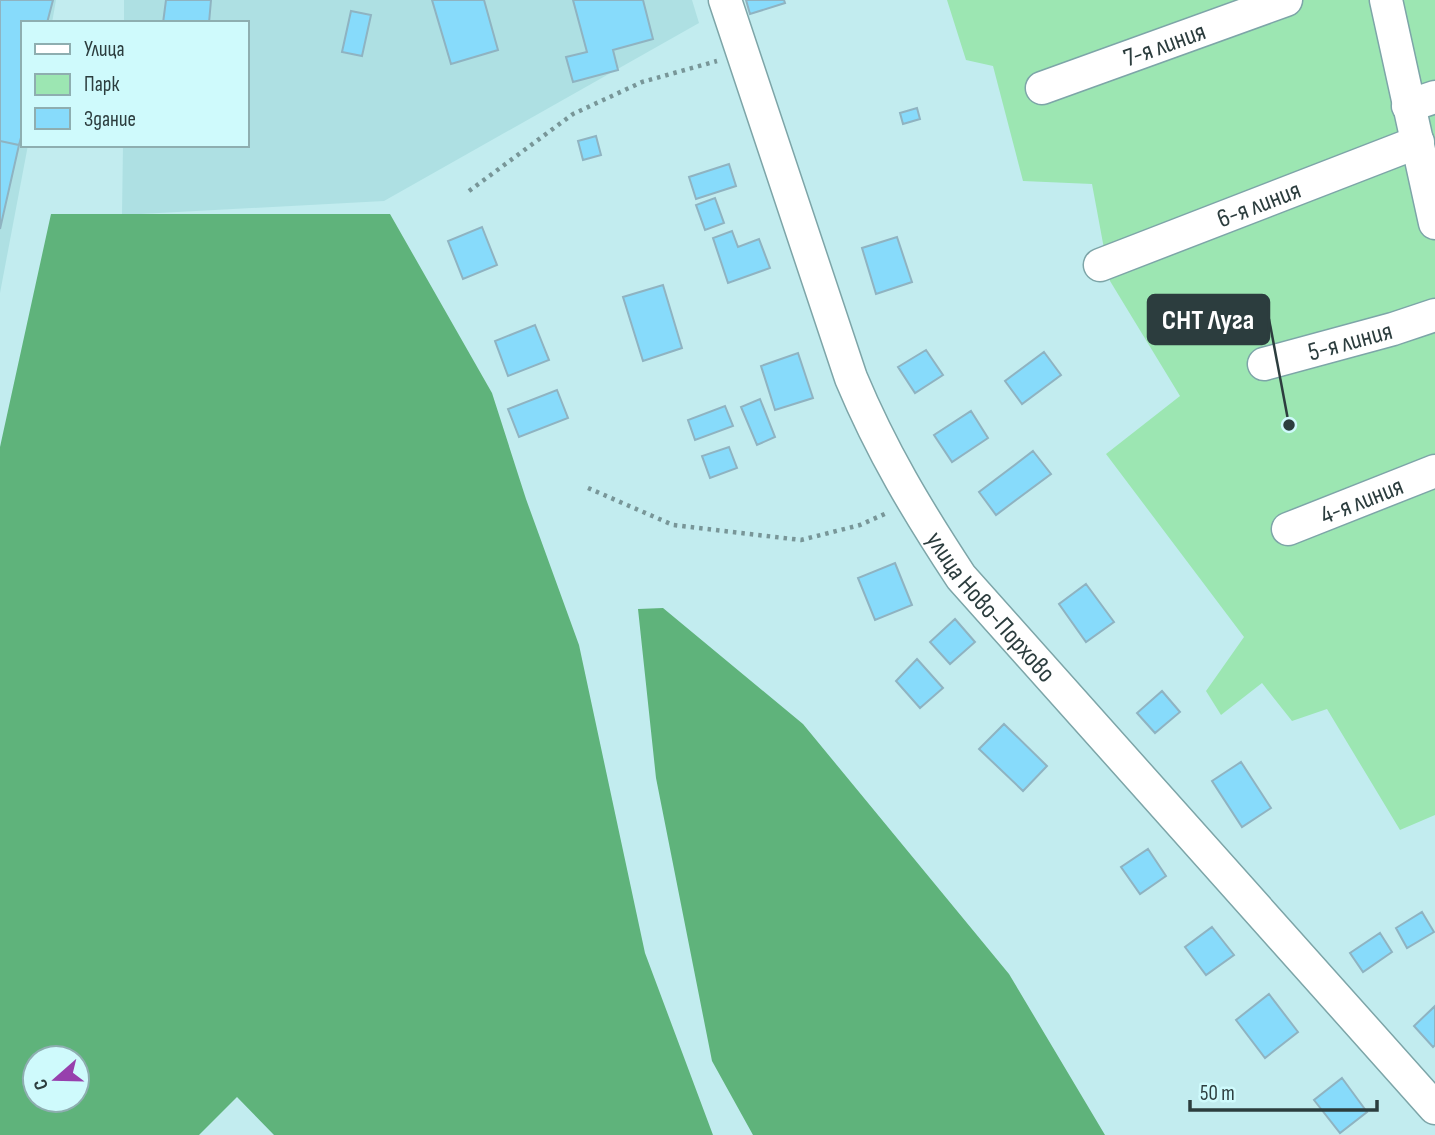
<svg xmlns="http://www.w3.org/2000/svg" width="1435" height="1135" viewBox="0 0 1435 1135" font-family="'Sofia Sans Condensed',sans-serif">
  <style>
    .built { fill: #aee0e3 }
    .green { fill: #9ce6b2 }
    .forest { fill: #5fb37b; fill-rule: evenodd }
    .building { fill: #87dbfb; stroke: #8fb3c1; stroke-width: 2 }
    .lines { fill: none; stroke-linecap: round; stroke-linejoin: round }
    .minor-casing { stroke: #7da5a8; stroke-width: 35 }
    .path { stroke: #789698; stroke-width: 4.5; stroke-dasharray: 3.5 5; stroke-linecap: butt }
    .minor { stroke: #fff; stroke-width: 32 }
    .labels { text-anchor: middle; stroke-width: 5; stroke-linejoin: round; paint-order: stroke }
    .street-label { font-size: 26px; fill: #2c3d3e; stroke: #cffafc }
    .leader { fill: none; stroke: #2c3d3e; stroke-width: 2.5 }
    .callout-dot { fill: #2c3d3e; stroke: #cffafc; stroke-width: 2.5 }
    .callout { fill: #2c3d3e; stroke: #2c3d3e; stroke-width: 2.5 }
    .callout-label { font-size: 28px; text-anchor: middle; font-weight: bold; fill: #fff }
  </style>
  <rect width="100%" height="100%" fill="#c2ecef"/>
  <path class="built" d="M 0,0 L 56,0 L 52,23 L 23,23 L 23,145 L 28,145 L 0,293 Z
    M 124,0 L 692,0 L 699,23 L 384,201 L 122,215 L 123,145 L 247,145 L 247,23 L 124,23 Z"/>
  <path class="green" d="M 947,0 L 1435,0 L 1435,815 L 1400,830 L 1327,709 L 1292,721 L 1262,683 L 1221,715 L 1206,691 L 1244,637 L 1106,454 L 1180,396 L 1110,281 L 1092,184 L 1023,181 L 993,66 L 966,60 Z"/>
  <path class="forest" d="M 51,214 L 390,214 L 492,393 L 526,499 L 579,645 L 645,953 L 713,1135 L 274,1135 L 237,1097 L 199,1135 L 0,1135 L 0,447 ZM 35,1058 L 77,1058 L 77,1100 L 35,1100 Z
    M 663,608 L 803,724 L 1009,974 L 1105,1135 L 753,1135 L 712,1061 L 656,778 L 638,609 Z"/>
  <path class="building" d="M 0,0 L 53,0 L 47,23 L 23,23 L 23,130 L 19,145 L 0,141 Z
    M 166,0 L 211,0 L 209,23 L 163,23 Z
    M 432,0 L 484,0 L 498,50 L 451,64 Z
    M 573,0 L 643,0 L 653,39 L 613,50 L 618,70 L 573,82 L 566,57 L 587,52 Z
    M 746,0 L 784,0 L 785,3 L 750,14 Z
    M 351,11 L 371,15 L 362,56 L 342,52 Z
    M 917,108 L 920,119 L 903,124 L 900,113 Z
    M 596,136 L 601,155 L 583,160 L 578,141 Z
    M 0,141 L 19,145 L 0,229 Z
    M 729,164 L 736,186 L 696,199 L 689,177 Z
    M 715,198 L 724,223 L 705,230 L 696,205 Z
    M 482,227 L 497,265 L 463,279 L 448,241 Z
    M 732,231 L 738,247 L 759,239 L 770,268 L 728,283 L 713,238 Z
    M 897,237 L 912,282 L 876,294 L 862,248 Z
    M 663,285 L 682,348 L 643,361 L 623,297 Z
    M 535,325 L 549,360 L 508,376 L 495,341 Z
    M 926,350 L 943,375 L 915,393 L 898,367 Z
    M 1044,352 L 1061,375 L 1022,404 L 1005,381 Z
    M 798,353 L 813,398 L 775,410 L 761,366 Z
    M 557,390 L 568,418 L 519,437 L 508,409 Z
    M 760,399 L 775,437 L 757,445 L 741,407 Z
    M 725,406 L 733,426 L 695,440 L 688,420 Z
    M 971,411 L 988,438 L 952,462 L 934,435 Z
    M 729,447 L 737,468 L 710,478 L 702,456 Z
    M 1033,451 L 1051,474 L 996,515 L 979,492 Z
    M 895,563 L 912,605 L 875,620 L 858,578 Z
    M 1086,584 L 1114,622 L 1086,642 L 1059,604 Z
    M 955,619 L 975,642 L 950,664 L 930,642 Z
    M 917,659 L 943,688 L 920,708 L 896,681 Z
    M 1162,691 L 1180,712 L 1155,733 L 1137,713 Z
    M 1004,724 L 1047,766 L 1023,791 L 979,749 Z
    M 1241,762 L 1271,808 L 1242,827 L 1212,781 Z
    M 1148,849 L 1166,876 L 1140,894 L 1121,867 Z
    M 1422,912 L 1434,932 L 1407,948 L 1396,928 Z
    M 1212,927 L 1234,955 L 1206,975 L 1185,947 Z
    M 1380,933 L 1392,952 L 1363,972 L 1350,953 Z
    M 1269,994 L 1298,1032 L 1265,1058 L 1236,1020 Z
    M 1435,1006 L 1435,1045 L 1433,1047 L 1414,1026 Z
    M 1342,1078 L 1367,1112 L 1340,1133 L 1314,1100 Z"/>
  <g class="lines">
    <g class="minor-casing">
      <g id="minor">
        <path id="s1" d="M 725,0 L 851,378 C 882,452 917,510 961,577 L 1435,1108"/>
        <path d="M 1386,0 L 1435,223"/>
        <path id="s2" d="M 1042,88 L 1286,0"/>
        <path d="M 1408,106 L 1435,97"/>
        <path id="s3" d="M 1100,265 L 1418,142"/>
        <path id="s4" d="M 1264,364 L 1393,329 L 1435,315"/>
        <path id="s5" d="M 1288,529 L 1435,471"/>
      </g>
    </g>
    <path class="path" d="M 469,191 L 573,114 L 642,82 L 717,61
      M 588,488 L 673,525 L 801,540 L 860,525 L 889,512"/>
    <use href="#minor" class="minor"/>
  </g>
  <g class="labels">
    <g class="street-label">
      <text dy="9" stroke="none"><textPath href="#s2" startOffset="130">7-я линия</textPath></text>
      <text dy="9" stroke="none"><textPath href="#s3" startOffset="170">6-я линия</textPath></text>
      <text dy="9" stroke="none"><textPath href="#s4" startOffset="89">5-я линия</textPath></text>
      <text dy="9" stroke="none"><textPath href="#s5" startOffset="79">4-я линия</textPath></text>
      <text dy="9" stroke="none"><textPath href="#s1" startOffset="668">улица Ново-Порхово</textPath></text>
    </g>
  </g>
  <path class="leader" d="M1289 425L1269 319"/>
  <circle class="callout-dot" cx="1289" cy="425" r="7"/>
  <rect class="callout" x="1148" y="295" width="121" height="49" rx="7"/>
  <g class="callout-label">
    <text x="1208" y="329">СНТ Луга</text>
  </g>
  <rect x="21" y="21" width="228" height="126" fill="#cffafc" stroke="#8eaeb0" stroke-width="2"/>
  <rect x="35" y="44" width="35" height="10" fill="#ffffff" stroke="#8eaeb0" stroke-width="2"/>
  <text x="84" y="56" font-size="21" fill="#2c3d3e">Улица</text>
  <rect x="35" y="74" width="35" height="21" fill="#9ce6b2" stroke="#8eaeb0" stroke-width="2"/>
  <text x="84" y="91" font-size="21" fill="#2c3d3e">Парк</text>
  <rect x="35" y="108" width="35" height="21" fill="#87dbfb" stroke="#8eaeb0" stroke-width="2"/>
  <text x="84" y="126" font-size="21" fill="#2c3d3e">Здание</text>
  <g transform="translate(56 1079) rotate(250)"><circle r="33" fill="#cffafc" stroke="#8eaeb0" stroke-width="2"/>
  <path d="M0-5L12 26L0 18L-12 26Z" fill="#9740ad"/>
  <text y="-10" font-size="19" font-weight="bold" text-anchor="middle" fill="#2c3d3e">С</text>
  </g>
  <path d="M1190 1100v10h187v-10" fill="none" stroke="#2c3d3e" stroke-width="3.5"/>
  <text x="1200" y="1100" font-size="21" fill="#2c3d3e" stroke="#cffafc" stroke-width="5" paint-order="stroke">50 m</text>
</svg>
